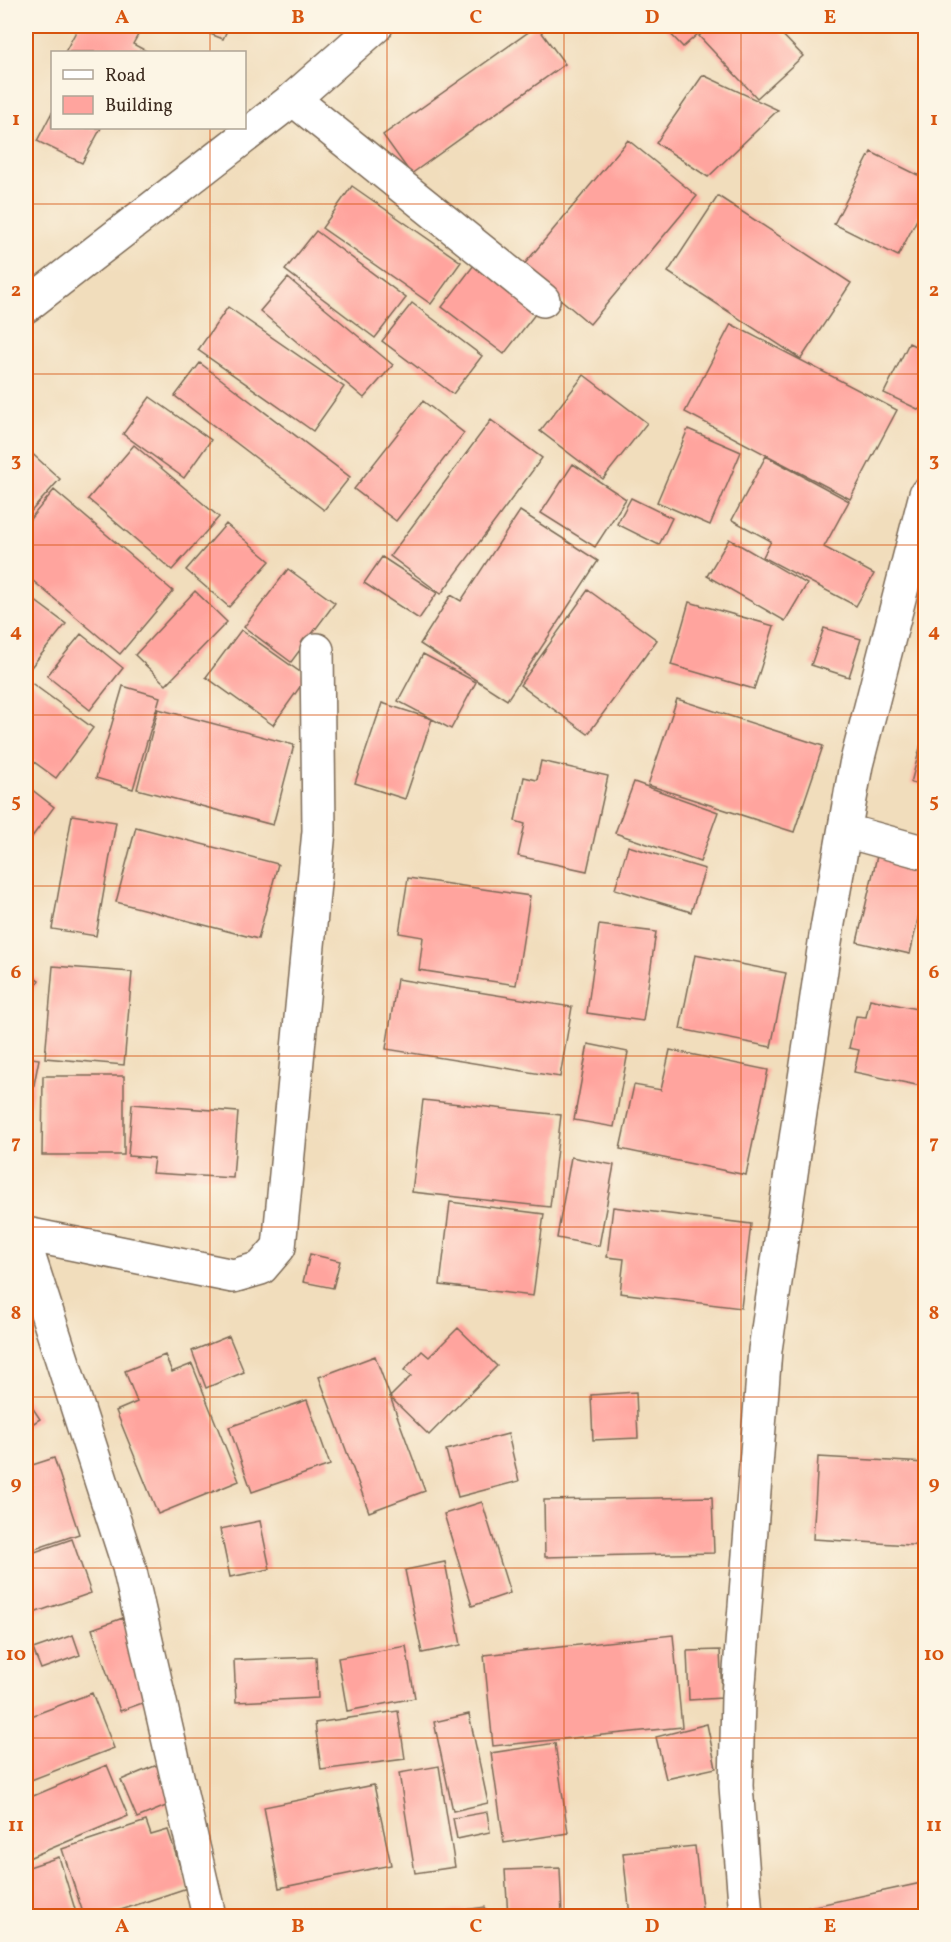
<svg xmlns="http://www.w3.org/2000/svg" width="951" height="1942" viewBox="0 0 951 1942" font-family="Vollkorn,serif">
  <style>
    .building { fill: #ffa49e }
    .lines { fill: none; stroke-linecap: round; stroke-linejoin: round }
    .minor-casing { stroke: #7b6955; stroke-width: 36 }
    .minor { stroke: #fff; stroke-width: 33 }
    .grid { fill: none; stroke: #d7540e; stroke-width: 1.5; stroke-opacity: 0.55 }
    .neatline { fill: none; stroke: #d7540e; stroke-width: 2 }
    .grid-label { font-size: 20px; text-anchor: middle; font-weight: bold; fill: #d7540e }
  </style>
  <rect width="100%" height="100%" fill="#fcf5e5"/>
  <filter id="ink" filterUnits="userSpaceOnUse"><feTurbulence type="fractalNoise" baseFrequency=".0167" numOctaves="2"/><feDisplacementMap in="SourceGraphic" scale="12" xChannelSelector="R" yChannelSelector="G"/><feConvolveMatrix kernelMatrix="1 2 1 2 8 2 1 2 1" color-interpolation-filters="sRGB"/></filter>
  <filter id="wash" filterUnits="userSpaceOnUse"><feTurbulence type="fractalNoise" baseFrequency=".008" numOctaves="4" result="noise"/><feDisplacementMap in="SourceGraphic" scale="24" xChannelSelector="R" yChannelSelector="G"/><feGaussianBlur stdDeviation="1.35" result="paint"/><feColorMatrix in="noise" values="0 0 0 0 0 0 0 0 0 0 0 0 0 0 0 0 0 1.4 0 .05"/><feComposite in="paint" operator="in"/></filter>
  <g filter="url(#wash)">
    <rect width="100%" height="100%" fill="#f1ddbc"/>
    <g id="blocks">
      <path class="building" d="M 79,26 L 143,26 L 133,44 L 148,52 L 65,52 Z
        M 190,26 L 229,26 L 223,39 Z
        M 537,26 L 565,64 L 411,174 L 383,135 Z
        M 663,26 L 707,26 L 683,47 Z
        M 710,26 L 774,26 L 803,56 L 757,98 L 699,36 Z
        M 703,75 L 778,110 L 708,177 L 656,143 Z
        M 52,112 L 52,128 L 101,128 L 82,163 L 37,141 Z
        M 628,140 L 697,196 L 590,324 L 522,267 Z
        M 871,152 L 926,179 L 926,202 L 898,256 L 834,224 Z
        M 352,186 L 461,262 L 431,304 L 322,228 Z
        M 718,196 L 851,283 L 801,359 L 668,272 Z
        M 316,231 L 406,298 L 375,338 L 285,270 Z
        M 477,261 L 540,308 L 504,354 L 442,307 Z
        M 288,278 L 393,365 L 364,398 L 260,311 Z
        M 412,303 L 482,356 L 453,394 L 382,341 Z
        M 228,307 L 344,387 L 313,431 L 198,350 Z
        M 731,324 L 897,410 L 850,499 L 685,412 Z
        M 926,334 L 926,413 L 884,393 L 909,343 L 919,348 Z
        M 200,363 L 350,477 L 324,510 L 175,396 Z
        M 584,375 L 647,423 L 603,479 L 540,431 Z
        M 150,397 L 211,440 L 184,478 L 123,434 Z
        M 423,401 L 464,433 L 396,521 L 354,489 Z
        M 491,420 L 542,458 L 441,594 L 390,556 Z
        M 688,429 L 741,452 L 710,525 L 657,502 Z
        M 134,445 L 219,517 L 172,570 L 88,499 Z
        M 26,448 L 60,479 L 26,517 Z
        M 766,456 L 849,501 L 824,547 L 874,574 L 856,606 L 763,557 L 771,541 L 732,520 Z
        M 573,464 L 626,499 L 595,547 L 541,513 Z
        M 54,490 L 173,591 L 120,654 L 26,575 L 26,524 Z
        M 631,498 L 672,518 L 659,545 L 617,524 Z
        M 520,511 L 598,561 L 507,700 L 420,644 L 451,595 L 461,601 Z
        M 226,524 L 270,561 L 229,607 L 186,570 Z
        M 729,539 L 807,584 L 785,621 L 707,576 Z
        M 382,557 L 437,593 L 419,619 L 364,583 Z
        M 288,569 L 335,603 L 291,662 L 244,627 Z
        M 588,590 L 657,640 L 588,734 L 520,685 Z
        M 195,591 L 227,622 L 166,685 L 135,655 Z
        M 26,594 L 66,624 L 27,672 L 26,670 Z
        M 689,602 L 774,626 L 754,689 L 671,665 Z
        M 824,628 L 861,639 L 849,677 L 811,665 Z
        M 241,630 L 307,677 L 273,725 L 206,677 Z
        M 81,634 L 123,668 L 90,710 L 47,676 Z
        M 423,654 L 476,682 L 451,729 L 398,701 Z
        M 26,679 L 93,728 L 56,778 L 26,756 Z
        M 123,686 L 160,697 L 133,789 L 96,778 Z
        M 677,699 L 823,746 L 794,832 L 648,785 Z
        M 382,703 L 432,719 L 405,799 L 355,783 Z
        M 158,709 L 294,745 L 273,825 L 137,789 Z
        M 926,724 L 926,786 L 911,783 Z
        M 541,761 L 608,776 L 587,871 L 518,856 L 525,824 L 515,821 L 524,777 L 537,780 Z
        M 634,782 L 718,812 L 700,862 L 615,833 Z
        M 26,785 L 54,807 L 26,845 Z
        M 72,815 L 116,822 L 96,936 L 52,929 Z
        M 136,827 L 278,864 L 258,939 L 116,902 Z
        M 628,846 L 705,869 L 691,912 L 615,889 Z
        M 877,856 L 926,867 L 926,884 L 910,954 L 857,942 Z
        M 408,878 L 530,896 L 516,985 L 419,970 L 423,937 L 399,933 Z
        M 599,925 L 656,932 L 643,1021 L 587,1013 Z
        M 695,955 L 786,973 L 771,1047 L 680,1029 Z
        M 53,966 L 132,972 L 124,1065 L 45,1058 Z
        M 26,973 L 39,980 L 26,1004 Z
        M 397,979 L 572,1007 L 560,1077 L 386,1049 Z
        M 870,999 L 926,1011 L 926,1087 L 854,1072 L 859,1050 L 849,1048 L 856,1016 L 866,1017 Z
        M 588,1044 L 628,1052 L 614,1127 L 574,1120 Z
        M 670,1050 L 768,1070 L 746,1175 L 620,1149 L 634,1085 L 661,1090 Z
        M 26,1057 L 39,1059 L 30,1105 L 26,1104 Z
        M 43,1076 L 124,1076 L 124,1155 L 42,1155 Z
        M 423,1100 L 561,1115 L 550,1207 L 412,1192 Z
        M 132,1104 L 238,1112 L 233,1178 L 152,1173 L 154,1158 L 128,1156 Z
        M 571,1157 L 614,1165 L 599,1246 L 557,1238 Z
        M 450,1202 L 544,1214 L 533,1296 L 440,1285 Z
        M 613,1207 L 751,1224 L 741,1308 L 620,1293 L 624,1259 L 607,1257 Z
        M 310,1254 L 340,1261 L 333,1288 L 303,1282 Z
        M 458,1328 L 497,1366 L 429,1435 L 390,1397 L 411,1376 L 404,1370 L 422,1351 L 429,1357 Z
        M 229,1336 L 244,1372 L 206,1388 L 192,1351 Z
        M 165,1355 L 172,1372 L 192,1364 L 239,1481 L 158,1514 L 116,1411 L 137,1402 L 125,1371 Z
        M 375,1356 L 425,1491 L 369,1512 L 319,1377 Z
        M 636,1392 L 638,1438 L 593,1440 L 591,1395 Z
        M 26,1398 L 40,1419 L 26,1428 Z
        M 307,1400 L 330,1465 L 252,1492 L 229,1427 Z
        M 508,1434 L 519,1481 L 458,1497 L 446,1450 Z
        M 818,1457 L 926,1463 L 926,1546 L 813,1539 Z
        M 54,1458 L 79,1534 L 26,1552 L 26,1467 Z
        M 712,1497 L 714,1553 L 545,1557 L 544,1500 Z
        M 482,1502 L 510,1593 L 472,1606 L 444,1514 Z
        M 260,1521 L 270,1569 L 230,1577 L 220,1529 Z
        M 72,1539 L 91,1593 L 28,1615 L 26,1606 L 26,1555 Z
        M 445,1562 L 461,1645 L 422,1653 L 405,1570 Z
        M 123,1618 L 151,1700 L 120,1711 L 92,1629 Z
        M 73,1635 L 80,1655 L 41,1669 L 33,1649 Z
        M 673,1635 L 682,1727 L 493,1746 L 484,1655 Z
        M 406,1646 L 415,1698 L 347,1711 L 338,1658 Z
        M 720,1650 L 722,1698 L 689,1700 L 687,1651 Z
        M 316,1657 L 318,1698 L 236,1702 L 234,1660 Z
        M 92,1693 L 114,1748 L 26,1782 L 26,1718 Z
        M 398,1711 L 405,1759 L 321,1770 L 315,1723 Z
        M 469,1714 L 488,1803 L 453,1811 L 434,1722 Z
        M 707,1724 L 716,1768 L 666,1779 L 656,1737 Z
        M 555,1743 L 568,1833 L 504,1843 L 491,1753 Z
        M 162,1763 L 178,1801 L 137,1818 L 121,1780 Z
        M 107,1765 L 128,1816 L 26,1859 L 26,1799 Z
        M 439,1766 L 455,1867 L 415,1873 L 399,1773 Z
        M 374,1785 L 391,1865 L 279,1888 L 264,1807 Z
        M 487,1812 L 490,1832 L 457,1839 L 453,1818 Z
        M 146,1821 L 151,1835 L 168,1830 L 187,1888 L 103,1916 L 84,1916 L 62,1849 Z
        M 695,1846 L 703,1916 L 630,1916 L 623,1853 Z
        M 59,1857 L 77,1916 L 26,1916 L 26,1868 Z
        M 560,1868 L 562,1916 L 508,1916 L 505,1870 Z
        M 926,1882 L 926,1916 L 807,1916 L 805,1908 Z
        M 485,1907 L 487,1916 L 430,1916 L 430,1915 Z
        M 796,1909 L 798,1916 L 772,1916 L 772,1913 Z"/>
    </g>
  </g>
  <g filter="url(#ink)">
    <use href="#blocks" fill-opacity="0" stroke="#7b6955" stroke-width="1.5"/>
    <g class="lines">
      <g class="minor-casing">
        <path id="minor" d="M 293,99 L 543,300
          M 26,306 L 293,99 L 376,26
          M 846,831 L 926,853
          M 26,1234 L 233,1276 L 261,1268 L 279,1247 L 319,831 L 317,650
          M 26,1248 L 129,1567 L 209,1916
          M 746,1916 L 736,1786 L 738,1696 L 765,1350 L 827,929 L 856,765 L 926,494"/>
      </g>
      <use href="#minor" class="minor"/>
    </g>
  </g>
  <path class="grid" d="M 210,26 L 210,52M 387,26 L 387,1916M 564,26 L 564,1916M 741,26 L 741,1916M 210,128 L 210,1916M 26,204 L 926,204M 26,374 L 926,374M 26,545 L 926,545M 26,715 L 926,715M 26,886 L 926,886M 26,1056 L 926,1056M 26,1227 L 926,1227M 26,1397 L 926,1397M 26,1568 L 926,1568M 26,1738 L 926,1738"/>
  <rect width="951" height="1942" fill="none" stroke="#fcf5e5" stroke-width="66"/>
  <rect x="51" y="51" width="195" height="78" fill="#fcf5e5" stroke="#afa495" stroke-width="1.5"/>
  <rect x="63" y="70" width="30" height="9" fill="#ffffff" stroke="#afa495" stroke-width="1.5"/>
  <text x="105" y="81" font-size="18" fill="#3b2a1e">Road</text>
  <rect x="63" y="96" width="30" height="18" fill="#ffa49e" stroke="#afa495" stroke-width="1.5"/>
  <text x="105" y="111" font-size="18" fill="#3b2a1e">Building</text>
  <rect x="33" y="33" width="885" height="1876" class="neatline"/>
  <g class="grid-label">
    <text x="122" y="23">A</text>
    <text x="298" y="23">B</text>
    <text x="476" y="23">C</text>
    <text x="652" y="23">D</text>
    <text x="830" y="23">E</text>
    <text x="16" y="125">1</text>
    <text x="934" y="125">1</text>
    <text x="16" y="296">2</text>
    <text x="934" y="296">2</text>
    <text x="16" y="466">3</text>
    <text x="934" y="466">3</text>
    <text x="16" y="637">4</text>
    <text x="934" y="637">4</text>
    <text x="16" y="807">5</text>
    <text x="934" y="807">5</text>
    <text x="16" y="978">6</text>
    <text x="934" y="978">6</text>
    <text x="16" y="1148">7</text>
    <text x="934" y="1148">7</text>
    <text x="16" y="1319">8</text>
    <text x="934" y="1319">8</text>
    <text x="16" y="1489">9</text>
    <text x="934" y="1489">9</text>
    <text x="16" y="1660">10</text>
    <text x="934" y="1660">10</text>
    <text x="16" y="1831">11</text>
    <text x="934" y="1831">11</text>
    <text x="122" y="1932">A</text>
    <text x="298" y="1932">B</text>
    <text x="476" y="1932">C</text>
    <text x="652" y="1932">D</text>
    <text x="830" y="1932">E</text>
  </g>
</svg>
